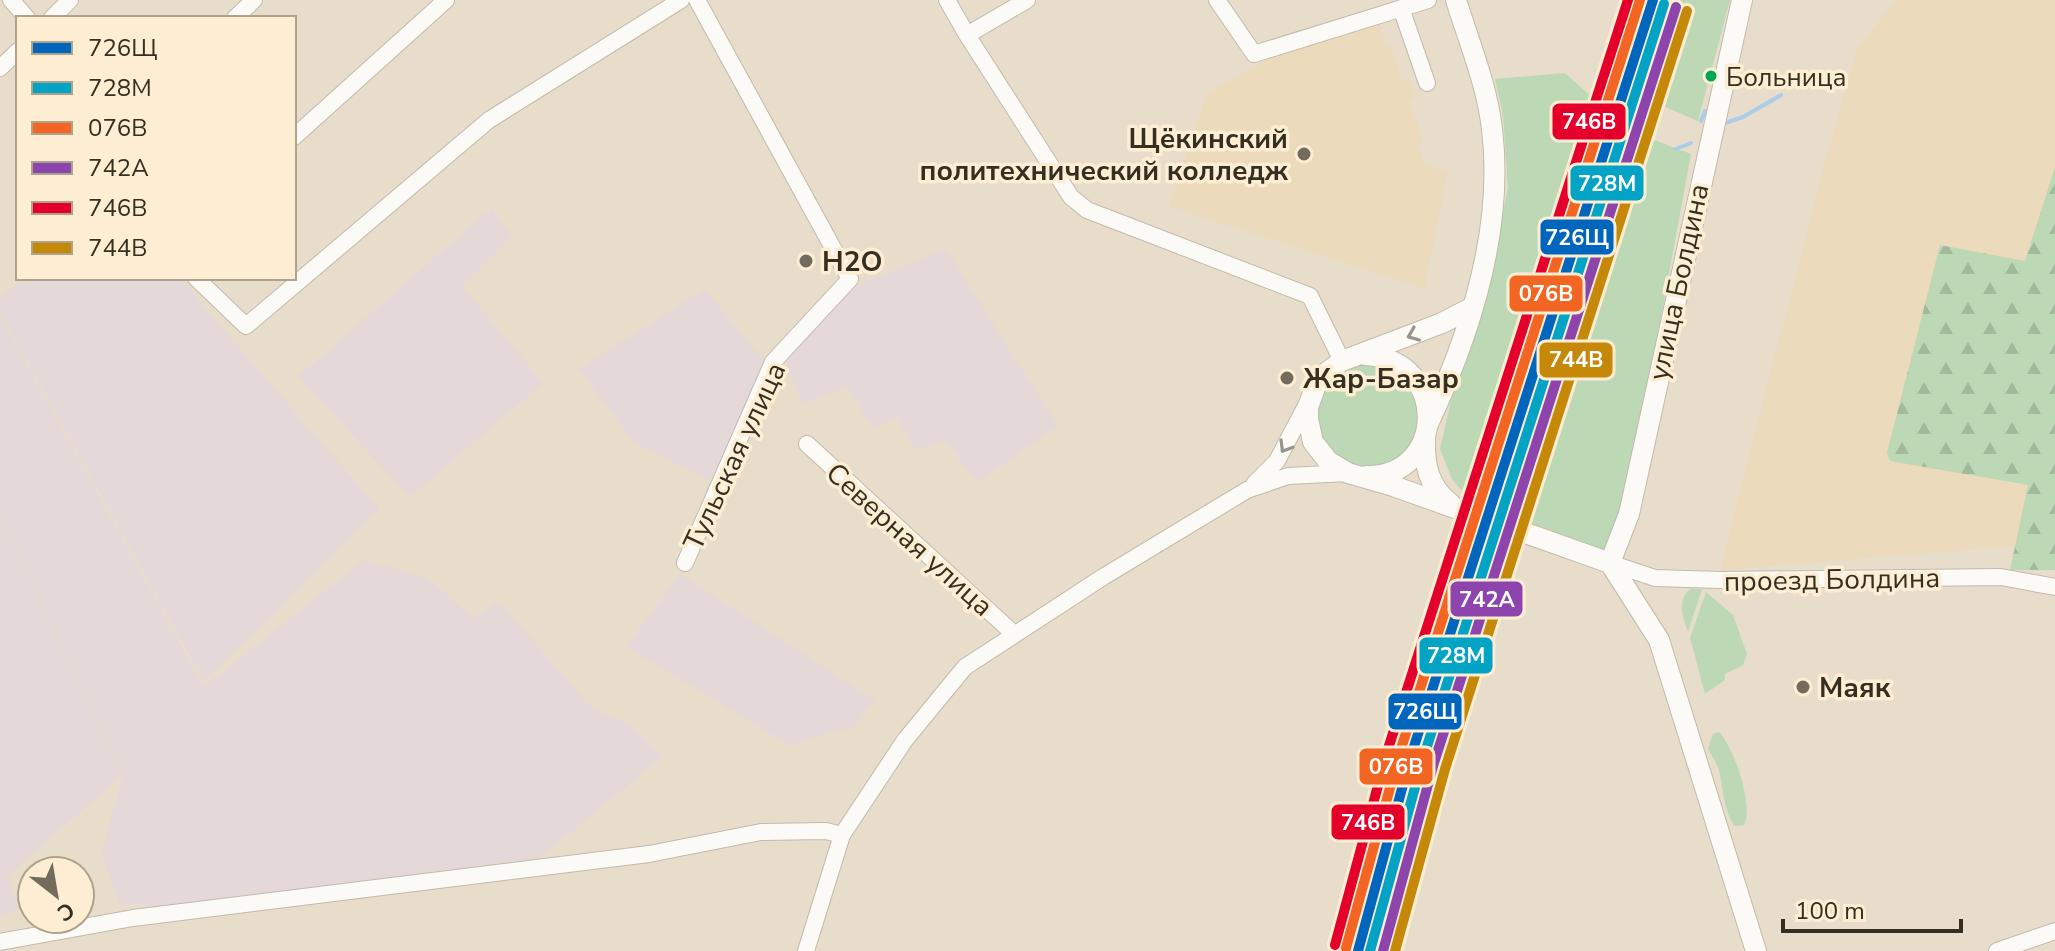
<svg xmlns="http://www.w3.org/2000/svg" width="2055" height="951" viewBox="0 0 2055 951" font-family="'Nunito Sans',sans-serif">
  <style>
    .industrial { fill: #e5d8d8 }
    .built { fill: #ebdabb }
    .grass { fill: #bcd8b5 }
    .forest { fill: url(#forest-firs) }
    .lines { fill: none; stroke-linecap: round; stroke-linejoin: round }
    .stream { stroke: #abcceb; stroke-width: 4 }
    .minor-casing { stroke: #c2baab; stroke-width: 18 }
    .major-casing { stroke: #c2baab; stroke-width: 22 }
    .minor { stroke: #fbfaf7; stroke-width: 16 }
    .major { stroke: #fbfaf7; stroke-width: 20 }
    .rail-1-casing { stroke: #fdeed3; stroke-width: 16 }
    .rail-2-casing { stroke: #fdeed3; stroke-width: 16 }
    .rail-3-casing { stroke: #fdeed3; stroke-width: 16 }
    .rail-4-casing { stroke: #fdeed3; stroke-width: 16 }
    .rail-5-casing { stroke: #fdeed3; stroke-width: 16 }
    .rail-6-casing { stroke: #fdeed3; stroke-width: 16 }
    .rail-1 { stroke: #0065bd; stroke-width: 10 }
    .rail-2 { stroke: #03a3c5; stroke-width: 10 }
    .rail-3 { stroke: #f26522; stroke-width: 10 }
    .rail-4 { stroke: #8e44ad; stroke-width: 10 }
    .rail-5 { stroke: #e4002b; stroke-width: 10 }
    .rail-6 { stroke: #c68808; stroke-width: 10 }
    .oneway { stroke: #98948c }
    .bus-dot { fill: #00a651; stroke: #fdeed3; stroke-width: 3 }
    .poi-dot { fill: #736c5c; stroke: #fdeed3; stroke-width: 3 }
    .labels { text-anchor: middle; stroke-width: 7; stroke-linejoin: round; paint-order: stroke }
    .bus-label { font-size: 26px; fill: #352f21; stroke: #fdeed3; text-anchor: start }
    .poi-label { font-size: 28px; font-weight: bold; fill: #352f21; stroke: #fdeed3; text-anchor: start }
    .street-label { font-size: 28px; fill: #352f21; stroke: #fdeed3 }
    .line-badge { stroke: #fdeed3; stroke-width: 3 }
    .badge-label { font-size: 22px; text-anchor: middle; font-weight: bold; fill: #fff }
  </style>
  <defs>
    <pattern id="forest-firs" width="22" height="20" patternUnits="userSpaceOnUse" patternTransform="scale(2)"><rect width="22" height="20" fill="#bcd8b5"/><path d="M5 1l3.5 6h-7zM16 11l3.5 6h-7z" fill="#a2ba9b"/></pattern>
  </defs>
  <rect width="100%" height="100%" fill="#e7ddca"/>
  <path class="industrial" d="M 492,208 L 512,236 L 462,286 L 543,383 L 410,497 L 298,377 Z
    M 946,249 L 1058,426 L 977,482 L 946,440 L 916,450 L 896,416 L 874,430 L 848,387 L 802,403 L 784,357 L 853,287 Z
    M 22,278 L 181,278 L 215,320 L 379,509 L 204,682 L 0,312 L 0,298 Z
    M 705,289 L 770,369 L 709,480 L 634,442 L 579,369 Z
    M 0,316 L 204,687 L 364,560 L 427,578 L 473,618 L 499,601 L 592,709 L 632,726 L 663,757 L 539,858 L 159,906 L 120,904 L 102,855 L 123,774 L 0,514 Z
    M 0,517 L 122,775 L 8,876 L 18,908 L 0,918 Z
    M 680,574 L 875,700 L 855,726 L 789,745 L 627,647 Z"/>
  <path class="built" d="M 1896,0 L 2055,0 L 2055,547 L 2006,547 L 1720,570 L 1823,170 L 1857,50 Z
    M 1378,19 L 1386,47 L 1391,46 L 1402,81 L 1410,79 L 1417,99 L 1410,102 L 1423,142 L 1418,145 L 1425,164 L 1448,171 L 1424,289 L 1169,206 L 1207,93 L 1292,46 Z"/>
  <path class="grass" d="M 1668,0 L 1730,0 L 1698,121 L 1649,100 L 1649,89 L 1642,82 Z
    M 1565,73 L 1596,101 L 1602,110 L 1478,501 L 1463,492 L 1452,479 L 1440,449 L 1451,400 L 1488,287 L 1508,188 L 1503,114 L 1495,79 Z
    M 1628,130 L 1691,154 L 1625,513 L 1607,557 L 1504,514 Z
    M 1355,364 L 1386,365 L 1416,392 C 1417,404 1422,424 1417,435 C 1391,494 1303,466 1319,402 C 1323,384 1338,370 1355,364 Z
    M 1690,589 L 1702,589 L 1688,632 C 1683,617 1676,602 1690,589 Z
    M 1706,592 L 1733,615 L 1747,654 L 1743,665 L 1725,674 L 1725,680 L 1705,694 L 1690,638 Z
    M 1719,732 C 1734,748 1754,805 1744,825 L 1735,826 C 1722,809 1724,786 1718,767 C 1715,760 1710,754 1708,748 L 1713,734 Z"/>
  <path class="forest" d="M 2055,167 L 2055,570 L 2010,570 L 2028,485 L 1890,461 L 1887,453 L 1940,245 L 2025,261 Z"/>
  <g class="lines">
    <path class="stream" d="M 1701,121 L 1705,111
      M 1722,124 L 1743,117 L 1781,95
      M 1676,149 L 1691,143"/>
    <g class="minor-casing">
      <path id="minor" d="M 11,0 L 27,18
        M 947,0 L 967,35
        M 1027,0 L 967,35 L 1071,197 L 1087,210 L 1310,296 L 1342,361
        M 1217,0 L 1254,54 L 1428,0
        M 1401,8 L 1427,83
        M 52,18 L 70,0
        M 235,18 L 254,0
        M 0,68 L 18,51
        M 294,137 L 446,0
        M 196,278 L 246,326 L 489,120 L 681,0
        M 807,444 L 1014,634
        M 1254,484 L 1277,461 L 1307,404
        M 685,563 L 773,362 L 850,279 L 697,0
        M 1610,563 L 1655,578 L 1721,580 L 2001,577 L 2055,587
        M 0,942 L 133,918 L 649,854 L 761,832 L 826,831 L 842,835 L 905,740 L 965,667 L 1103,577 L 1247,490 L 1288,476 L 1348,473
        M 806,951 L 842,835
        M 1997,951 L 2055,931"/>
    </g>
    <g class="major-casing">
      <path id="major" d="M 1471,308 L 1442,323 L 1342,361 L 1323,375 L 1316,385 L 1308,407 L 1308,419 L 1313,442 L 1328,461 L 1348,473 L 1393,486 L 1610,563 L 1659,640 L 1756,951
        M 1365,355 C 1451,360 1446,478 1366,476
        M 1428,424 C 1470,335 1504,228 1492,129 C 1487,85 1469,42 1456,0
        M 1425,437 C 1424,464 1428,487 1451,504
        M 1610,563 L 1629,514 L 1742,0"/>
    </g>
    <use href="#minor" class="minor"/>
    <use href="#major" class="major"/>
    <g class="rail-1-casing">
      <path id="rail-1" d="M 1358,951 L 1410,759 L 1653,0"/>
    </g>
    <g class="rail-2-casing">
      <path id="rail-2" d="M 1370,951 L 1422,762 L 1664,4"/>
    </g>
    <g class="rail-3-casing">
      <path id="rail-3" d="M 1346,948 L 1399,755 L 1640,0"/>
    </g>
    <g class="rail-4-casing">
      <path id="rail-4" d="M 1383,951 L 1433,766 L 1676,7"/>
    </g>
    <g class="rail-5-casing">
      <path id="rail-5" d="M 1335,945 L 1387,752 L 1628,0"/>
    </g>
    <g class="rail-6-casing">
      <path id="rail-6" d="M 1395,951 L 1445,769 L 1687,11"/>
    </g>
    <use href="#rail-1" class="rail-1"/>
    <use href="#rail-2" class="rail-2"/>
    <use href="#rail-3" class="rail-3"/>
    <use href="#rail-4" class="rail-4"/>
    <use href="#rail-5" class="rail-5"/>
    <use href="#rail-6" class="rail-6"/>
  </g>
  <defs><path id="oneway-chevron" d="M-2-3.5L2.5 0L-2 3.5" fill="none" stroke-width="1.6" stroke-linecap="round" stroke-linejoin="round" transform="scale(2)"/></defs>
  <g class="oneway">
    <use href="#oneway-chevron" transform="translate(1413 335) rotate(158)"/>
    <use href="#oneway-chevron" transform="translate(1285 447) rotate(121)"/>
  </g>
  <circle class="bus-dot" cx="1711" cy="76" r="7"/>
  <g class="poi-dot">
    <circle cx="1304" cy="154" r="8"/>
    <circle cx="806" cy="261" r="8"/>
    <circle cx="1287" cy="378" r="8"/>
    <circle cx="1803" cy="687" r="8"/>
  </g>
  <g class="labels">
    <g class="bus-label">
      <text x="1726" y="86">Больница</text>
    </g>
    <g class="poi-label">
      <text x="1288" y="148" text-anchor="end">Щёкинский<tspan x="1288" dy="32">политехнический колледж</tspan></text>
      <text x="822" y="271">Н2О</text>
      <text x="1303" y="388">Жар-Базар</text>
      <text x="1819" y="697">Маяк</text>
    </g>
    <g class="street-label">
      <text transform="translate(1678 282) rotate(-78)" y="10">улица Болдина</text>
      <text transform="translate(734 456) rotate(-65)" y="10">Тульская улица</text>
      <text transform="translate(910 539) rotate(42)" y="10">Северная улица</text>
      <text transform="translate(1832 579) rotate(-1)" y="10">проезд Болдина</text>
    </g>
  </g>
  <g class="line-badge">
    <rect x="1551" y="102" width="76" height="39" rx="8" fill="#e4002b"/>
    <rect x="1569" y="164" width="76" height="38" rx="8" fill="#03a3c5"/>
    <rect x="1539" y="218" width="76" height="38" rx="8" fill="#0065bd"/>
    <rect x="1508" y="274" width="76" height="39" rx="8" fill="#f26522"/>
    <rect x="1538" y="341" width="76" height="38" rx="8" fill="#c68808"/>
    <rect x="1449" y="580" width="75" height="38" rx="8" fill="#8e44ad"/>
    <rect x="1418" y="636" width="76" height="39" rx="8" fill="#03a3c5"/>
    <rect x="1387" y="692" width="76" height="39" rx="8" fill="#0065bd"/>
    <rect x="1358" y="747" width="76" height="39" rx="8" fill="#f26522"/>
    <rect x="1330" y="803" width="76" height="38" rx="8" fill="#e4002b"/>
  </g>
  <g class="badge-label">
    <text x="1589" y="129">746В</text>
    <text x="1607" y="191">728М</text>
    <text x="1577" y="245">726Щ</text>
    <text x="1546" y="301">076В</text>
    <text x="1576" y="367">744В</text>
    <text x="1487" y="607">742А</text>
    <text x="1456" y="663">728М</text>
    <text x="1425" y="719">726Щ</text>
    <text x="1396" y="774">076В</text>
    <text x="1368" y="830">746В</text>
  </g>
  <rect x="16" y="16" width="280" height="264" fill="#fdeed3" stroke="#ada28c" stroke-width="2"/>
  <rect x="32" y="42" width="40" height="12" fill="#0065bd" stroke="#ada28c" stroke-width="2"/>
  <text x="88" y="56" font-size="24" fill="#352f21">726Щ</text>
  <rect x="32" y="82" width="40" height="12" fill="#03a3c5" stroke="#ada28c" stroke-width="2"/>
  <text x="88" y="96" font-size="24" fill="#352f21">728М</text>
  <rect x="32" y="122" width="40" height="12" fill="#f26522" stroke="#ada28c" stroke-width="2"/>
  <text x="88" y="136" font-size="24" fill="#352f21">076В</text>
  <rect x="32" y="162" width="40" height="12" fill="#8e44ad" stroke="#ada28c" stroke-width="2"/>
  <text x="88" y="176" font-size="24" fill="#352f21">742А</text>
  <rect x="32" y="202" width="40" height="12" fill="#e4002b" stroke="#ada28c" stroke-width="2"/>
  <text x="88" y="216" font-size="24" fill="#352f21">746В</text>
  <rect x="32" y="242" width="40" height="12" fill="#c68808" stroke="#ada28c" stroke-width="2"/>
  <text x="88" y="256" font-size="24" fill="#352f21">744В</text>
  <g transform="translate(56 895) rotate(149)"><circle r="38" fill="#fdeed3" stroke="#ada28c" stroke-width="2"/>
  <path d="M0-6L14 30L0 20L-14 30Z" fill="#736c5c"/>
  <text y="-12" font-size="22" font-weight="bold" text-anchor="middle" fill="#352f21">С</text>
  </g>
  <path d="M1783 919v12h178v-12" fill="none" stroke="#352f21" stroke-width="4"/>
  <text x="1795" y="919" font-size="24" fill="#352f21" stroke="#fdeed3" stroke-width="6" paint-order="stroke">100 m</text>
</svg>
